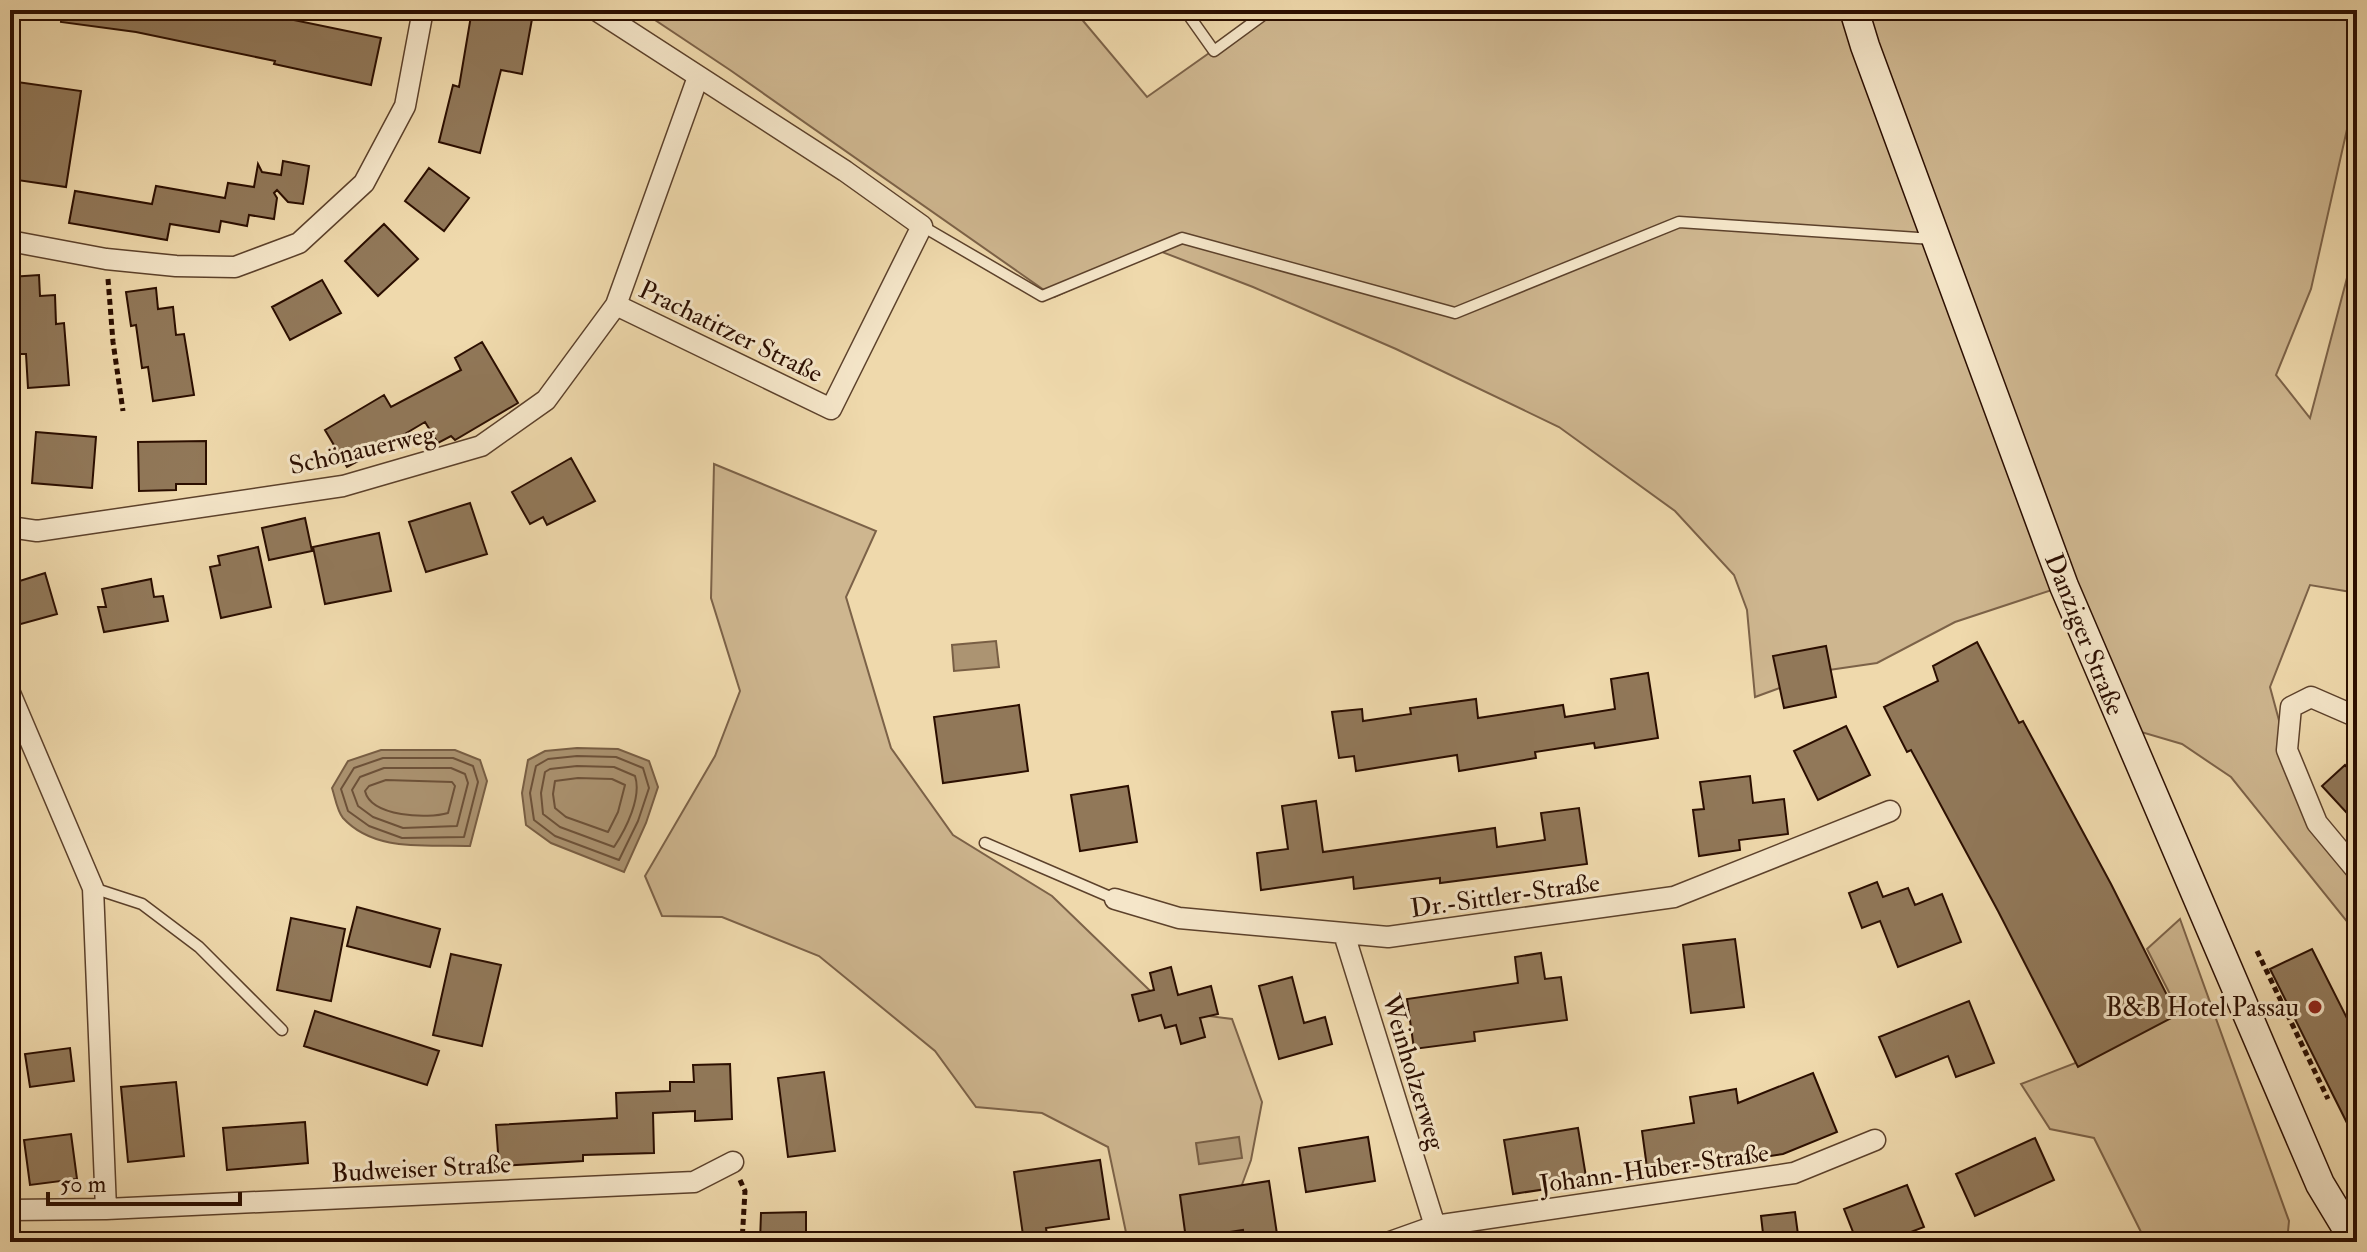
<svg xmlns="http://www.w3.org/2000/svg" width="2367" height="1252" viewBox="0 0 2367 1252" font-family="'IM FELL Double Pica',serif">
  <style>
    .green { fill: #ceb68f; stroke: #7c6248; stroke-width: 2 }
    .water { fill: #ac9472; stroke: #785e44; stroke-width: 2 }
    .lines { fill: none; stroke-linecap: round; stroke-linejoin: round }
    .shore { stroke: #6c5139; stroke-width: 2 }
    .building { fill: #917859; stroke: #2b0e00; stroke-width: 2 }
    .lane-casing { stroke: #5c412b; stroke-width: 13 }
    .street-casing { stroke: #5c412b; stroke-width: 23 }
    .secondary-casing { stroke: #2b0e00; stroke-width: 31 }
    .path { stroke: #2b0e00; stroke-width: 5; stroke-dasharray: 6 4; stroke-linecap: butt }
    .lane { stroke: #f5e6c9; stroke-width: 10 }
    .street { stroke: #f5e6c9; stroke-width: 20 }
    .secondary { stroke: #f5e6c9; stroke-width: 28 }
    .poi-dot { fill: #8f2418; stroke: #f5e6c9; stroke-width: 3 }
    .labels { text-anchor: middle; stroke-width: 6; stroke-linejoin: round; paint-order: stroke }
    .street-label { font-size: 26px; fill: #2b0e00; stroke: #f5e6c9 }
    .poi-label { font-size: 26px; fill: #2b0e00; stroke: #f5e6c9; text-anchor: end }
  </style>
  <rect width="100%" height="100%" fill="#efd9ac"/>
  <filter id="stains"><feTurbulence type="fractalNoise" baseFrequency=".0025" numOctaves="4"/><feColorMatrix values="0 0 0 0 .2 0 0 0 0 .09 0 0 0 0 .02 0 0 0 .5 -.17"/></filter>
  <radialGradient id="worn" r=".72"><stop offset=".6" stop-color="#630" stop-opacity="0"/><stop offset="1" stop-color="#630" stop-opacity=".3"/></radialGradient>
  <path class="green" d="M 640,10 L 1074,10 L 1147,97 L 1270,10 L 2357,10 L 2357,85 L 2311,289 L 2276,375 L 2310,418 L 2357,240 L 2357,593 L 2310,585 L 2270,687 L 2287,750 L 2317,823 L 2357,871 L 2357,934 L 2231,777 L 2182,744 L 2124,727 L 2064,586 L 1955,622 L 1877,663 L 1829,670 L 1755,697 L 1747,610 L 1734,575 L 1675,511 L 1559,427 L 1396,349 L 1253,287 L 1157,250 L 1054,297 L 730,70 Z
    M 714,464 L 876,531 L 846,597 L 891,748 L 953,835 L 1052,896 L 1171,1011 L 1232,1019 L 1262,1102 L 1251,1160 L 1221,1242 L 1128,1242 L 1108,1147 L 1042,1113 L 976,1107 L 935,1051 L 819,956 L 722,917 L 662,916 L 645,876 L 715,756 L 740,691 L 711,598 Z
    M 2180,919 L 2289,1221 L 2287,1242 L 2146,1242 L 2094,1138 L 2050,1129 L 2021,1084 L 2109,1050 L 2176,1006 L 2147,949 Z"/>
  <path class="water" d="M 996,641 L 999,667 L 954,671 L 952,645 Z
    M 577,748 L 618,749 L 649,761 L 658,787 L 646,823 L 624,872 L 551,843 L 526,825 L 522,793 L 528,760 L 545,751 Z
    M 381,750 L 455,750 L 480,760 L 487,781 L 470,846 C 428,844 375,853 343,818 C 337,811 335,797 332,788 L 348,761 Z
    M 1239,1137 L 1242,1158 L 1199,1164 L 1196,1143 Z"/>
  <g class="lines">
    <path class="shore" d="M 577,756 L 616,757 L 643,768 L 649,788 L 638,821 L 619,860 L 555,836 L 534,820 L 530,793 L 536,766 L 548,759 Z
      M 383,758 L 453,758 L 473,766 L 478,782 L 464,837 L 402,838 L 369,826 L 348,811 L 341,789 L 354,768 Z
      M 577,766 L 614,767 L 635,776 C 642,797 626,829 614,847 L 560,827 L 543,814 L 541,793 L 545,772 L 550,769 Z
      M 384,768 L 451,768 L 465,774 L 468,783 L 457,826 L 403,828 L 373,817 L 358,806 L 352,790 L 360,777 Z
      M 578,778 L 612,779 L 625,785 L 618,812 L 608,832 L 566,817 L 555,808 L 553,794 L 555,781 Z
      M 386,780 L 452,782 L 455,786 L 448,813 C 428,819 371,817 365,791 L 369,786 Z"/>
  </g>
  <path class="building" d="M 62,10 L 267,10 L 285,14 L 284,18 L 381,38 L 371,85 L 274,64 L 275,61 L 136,32 L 61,22 Z
    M 472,10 L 532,19 L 522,74 L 501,70 L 480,153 L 439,142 L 453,85 L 459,87 Z
    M 10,81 L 81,91 L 66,187 L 10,179 Z
    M 283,161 L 309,166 L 306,186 L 303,204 L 288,202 L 277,190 L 274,193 L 277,198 L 274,219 L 249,215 L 247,226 L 221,221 L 219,232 L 170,224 L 167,240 L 69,223 L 75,191 L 152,204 L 156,186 L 225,198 L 228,183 L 254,187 L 258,164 L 262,172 L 281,175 Z
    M 429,168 L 469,198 L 444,231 L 405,201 Z
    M 384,224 L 418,259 L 378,296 L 345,261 Z
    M 39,275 L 40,296 L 55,295 L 56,324 L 64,323 L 69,385 L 28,388 L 26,354 L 19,354 L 17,311 L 12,311 L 10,277 Z
    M 322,280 L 341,313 L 290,340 L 272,307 Z
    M 156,288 L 158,309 L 173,307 L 176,335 L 184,334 L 194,395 L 153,401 L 148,367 L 142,368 L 136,325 L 131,326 L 126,292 Z
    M 482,342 L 518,403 L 455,440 L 451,436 L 438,443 L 425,422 L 376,451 L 363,454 L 364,458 L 347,467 L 325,430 L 384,395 L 391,407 L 461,370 L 455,358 Z
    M 36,432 L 96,437 L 92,488 L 32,483 Z
    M 206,441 L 206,484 L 176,484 L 176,490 L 139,491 L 138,442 Z
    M 571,458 L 595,501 L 547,525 L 543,517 L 530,524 L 512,492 Z
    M 470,503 L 487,554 L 426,572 L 409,522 Z
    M 305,518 L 312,551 L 269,560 L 262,528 Z
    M 379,533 L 391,591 L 325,604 L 313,547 Z
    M 258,547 L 271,607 L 221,618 L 210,567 L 220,565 L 218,556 Z
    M 45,573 L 57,614 L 10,627 L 10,584 Z
    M 151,579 L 154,597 L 163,596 L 168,621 L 104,632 L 98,607 L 106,607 L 102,589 Z
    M 1977,642 L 2019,723 L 2023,721 L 2111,884 L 2177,1015 L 2078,1067 L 1998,911 L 1911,750 L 1907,752 L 1884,707 L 1938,681 L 1933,666 Z
    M 1826,646 L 1836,697 L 1784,708 L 1773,656 Z
    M 1648,673 L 1658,738 L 1595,748 L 1594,743 L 1535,752 L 1536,758 L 1459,771 L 1457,755 L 1356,771 L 1354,756 L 1339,758 L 1332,712 L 1362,709 L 1363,721 L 1411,714 L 1410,708 L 1476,699 L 1478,718 L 1563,705 L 1565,717 L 1615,709 L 1611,679 Z
    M 1019,705 L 1028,771 L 943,783 L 934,717 Z
    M 1846,726 L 1870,775 L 1818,800 L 1794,751 Z
    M 2345,765 L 2357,778 L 2357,824 L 2322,786 Z
    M 1750,776 L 1753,803 L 1784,799 L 1788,834 L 1739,840 L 1740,850 L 1699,856 L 1693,810 L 1704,809 L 1700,782 Z
    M 1128,786 L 1137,842 L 1080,851 L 1071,795 Z
    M 1316,801 L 1323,852 L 1495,828 L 1497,847 L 1545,840 L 1541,813 L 1579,808 L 1587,864 L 1440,883 L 1440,878 L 1354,889 L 1353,877 L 1261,890 L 1257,853 L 1288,849 L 1282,806 Z
    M 1877,882 L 1883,897 L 1908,888 L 1915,905 L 1942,894 L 1961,942 L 1898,967 L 1880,921 L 1862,928 L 1849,893 Z
    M 357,907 L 440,929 L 430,967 L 347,946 Z
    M 291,918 L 345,929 L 331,1001 L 277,990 Z
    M 1735,939 L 1744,1007 L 1691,1013 L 1683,945 Z
    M 2312,949 L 2357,1038 L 2357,1143 L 2270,969 Z
    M 1541,953 L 1545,979 L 1561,977 L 1567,1020 L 1474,1032 L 1475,1041 L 1414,1049 L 1407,999 L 1518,983 L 1515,957 Z
    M 451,954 L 501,965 L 482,1046 L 433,1035 Z
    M 1171,967 L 1178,995 L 1211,986 L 1218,1014 L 1200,1018 L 1205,1037 L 1181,1044 L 1176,1025 L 1165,1028 L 1161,1015 L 1139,1021 L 1132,995 L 1154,990 L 1150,973 Z
    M 1292,977 L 1304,1023 L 1325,1017 L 1332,1044 L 1279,1059 L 1259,986 Z
    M 1969,1001 L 1994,1063 L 1956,1077 L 1948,1056 L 1896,1077 L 1879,1037 Z
    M 315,1011 L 439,1051 L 427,1085 L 304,1046 Z
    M 70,1048 L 74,1081 L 30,1087 L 25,1054 Z
    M 730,1064 L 732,1119 L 695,1121 L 695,1111 L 653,1113 L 654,1153 L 583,1155 L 583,1161 L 499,1166 L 496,1125 L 617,1118 L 616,1093 L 670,1091 L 670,1082 L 694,1082 L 693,1065 Z
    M 824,1072 L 835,1151 L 788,1157 L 778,1078 Z
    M 1813,1073 L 1837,1132 L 1783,1154 L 1648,1175 L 1642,1131 L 1694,1123 L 1690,1097 L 1736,1089 L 1738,1103 Z
    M 176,1082 L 184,1156 L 128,1162 L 121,1087 Z
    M 305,1122 L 308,1163 L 227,1170 L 223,1128 Z
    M 1578,1128 L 1587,1183 L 1513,1194 L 1504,1140 Z
    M 71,1134 L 77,1179 L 30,1185 L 24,1140 Z
    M 1368,1137 L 1375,1181 L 1306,1192 L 1299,1148 Z
    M 2035,1138 L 2054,1180 L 1975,1216 L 1956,1174 Z
    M 1100,1160 L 1109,1219 L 1046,1228 L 1048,1242 L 1024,1242 L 1014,1172 Z
    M 1269,1181 L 1277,1234 L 1244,1239 L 1243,1230 L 1186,1239 L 1180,1195 Z
    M 1907,1185 L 1924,1227 L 1885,1242 L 1857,1242 L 1844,1209 Z
    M 806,1212 L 806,1242 L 760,1242 L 761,1213 Z
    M 1795,1212 L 1799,1242 L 1764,1242 L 1761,1216 Z"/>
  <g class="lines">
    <g class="lane-casing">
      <path id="lane" d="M 1185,10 L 1214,51 L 1270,10
        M 922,226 L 1042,296 L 1182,238 L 1455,313 L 1679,222 L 1933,239
        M 985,843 L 1115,899
        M 93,888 L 142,904 L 199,947 L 282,1030"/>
    </g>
    <g class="street-casing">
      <path id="street" d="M 596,10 L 845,171 L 922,226 L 831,409 L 616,305 L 698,77
        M 10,241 L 106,259 L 176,266 L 235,267 L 299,243 L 364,183 L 405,106 L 423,10
        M 10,527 L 37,531 L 343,486 L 481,446 L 546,400 L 616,305
        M 10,693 L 93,888 L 106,1209 L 694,1182 L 733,1162
        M 2357,717 L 2311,697 L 2291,707 L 2287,750 L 2317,823 L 2357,871
        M 1115,899 L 1179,918 L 1388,937 L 1674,897 L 1890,811
        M 1344,934 L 1440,1242
        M 10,1210 L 106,1209
        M 1390,1242 L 1435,1226 L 1794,1173 L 1875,1140"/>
    </g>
    <g class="secondary-casing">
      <path id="secondary" d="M 1854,10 L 1865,46 L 2064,586 L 2320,1184 L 2355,1242"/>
    </g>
    <path class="path" d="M 108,279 L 113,342 L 123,411
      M 2257,951 L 2328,1099
      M 740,1180 L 745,1191 L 742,1242"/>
    <use href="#lane" class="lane"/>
    <use href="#street" class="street"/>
    <use href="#secondary" class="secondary"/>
  </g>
  <circle class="poi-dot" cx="2315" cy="1007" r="8"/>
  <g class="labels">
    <g class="street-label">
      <text transform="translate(731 331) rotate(26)" y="9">Prachatitzer Straße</text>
      <text transform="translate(362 449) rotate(-13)" y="9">Schönauerweg</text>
      <text transform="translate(2085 634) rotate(68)" y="9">Danziger Straße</text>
      <text transform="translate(1505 895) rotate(-8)" y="9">Dr.-Sittler-Straße</text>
      <text transform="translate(1414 1072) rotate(73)" y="9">Weinholzerweg</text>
      <text transform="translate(421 1168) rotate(-3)" y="9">Budweiser Straße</text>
      <text transform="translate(1654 1168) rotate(-8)" y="9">Johann-Huber-Straße</text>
    </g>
    <g class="poi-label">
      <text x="2299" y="1016">B&amp;B Hotel Passau</text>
    </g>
  </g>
  <rect width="2367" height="1252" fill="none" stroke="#efd9ac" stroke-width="40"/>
  <rect x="12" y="12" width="2343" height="1228" fill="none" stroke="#2b0e00" stroke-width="4"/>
  <rect x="20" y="20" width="2327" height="1212" fill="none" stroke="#2b0e00" stroke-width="2"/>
  <path d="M48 1192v12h192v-12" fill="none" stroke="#2b0e00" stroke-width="4"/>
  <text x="60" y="1192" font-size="24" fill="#2b0e00" stroke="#f5e6c9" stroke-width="6" paint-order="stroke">50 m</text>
  <rect width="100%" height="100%" filter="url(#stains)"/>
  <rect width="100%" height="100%" fill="url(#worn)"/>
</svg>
